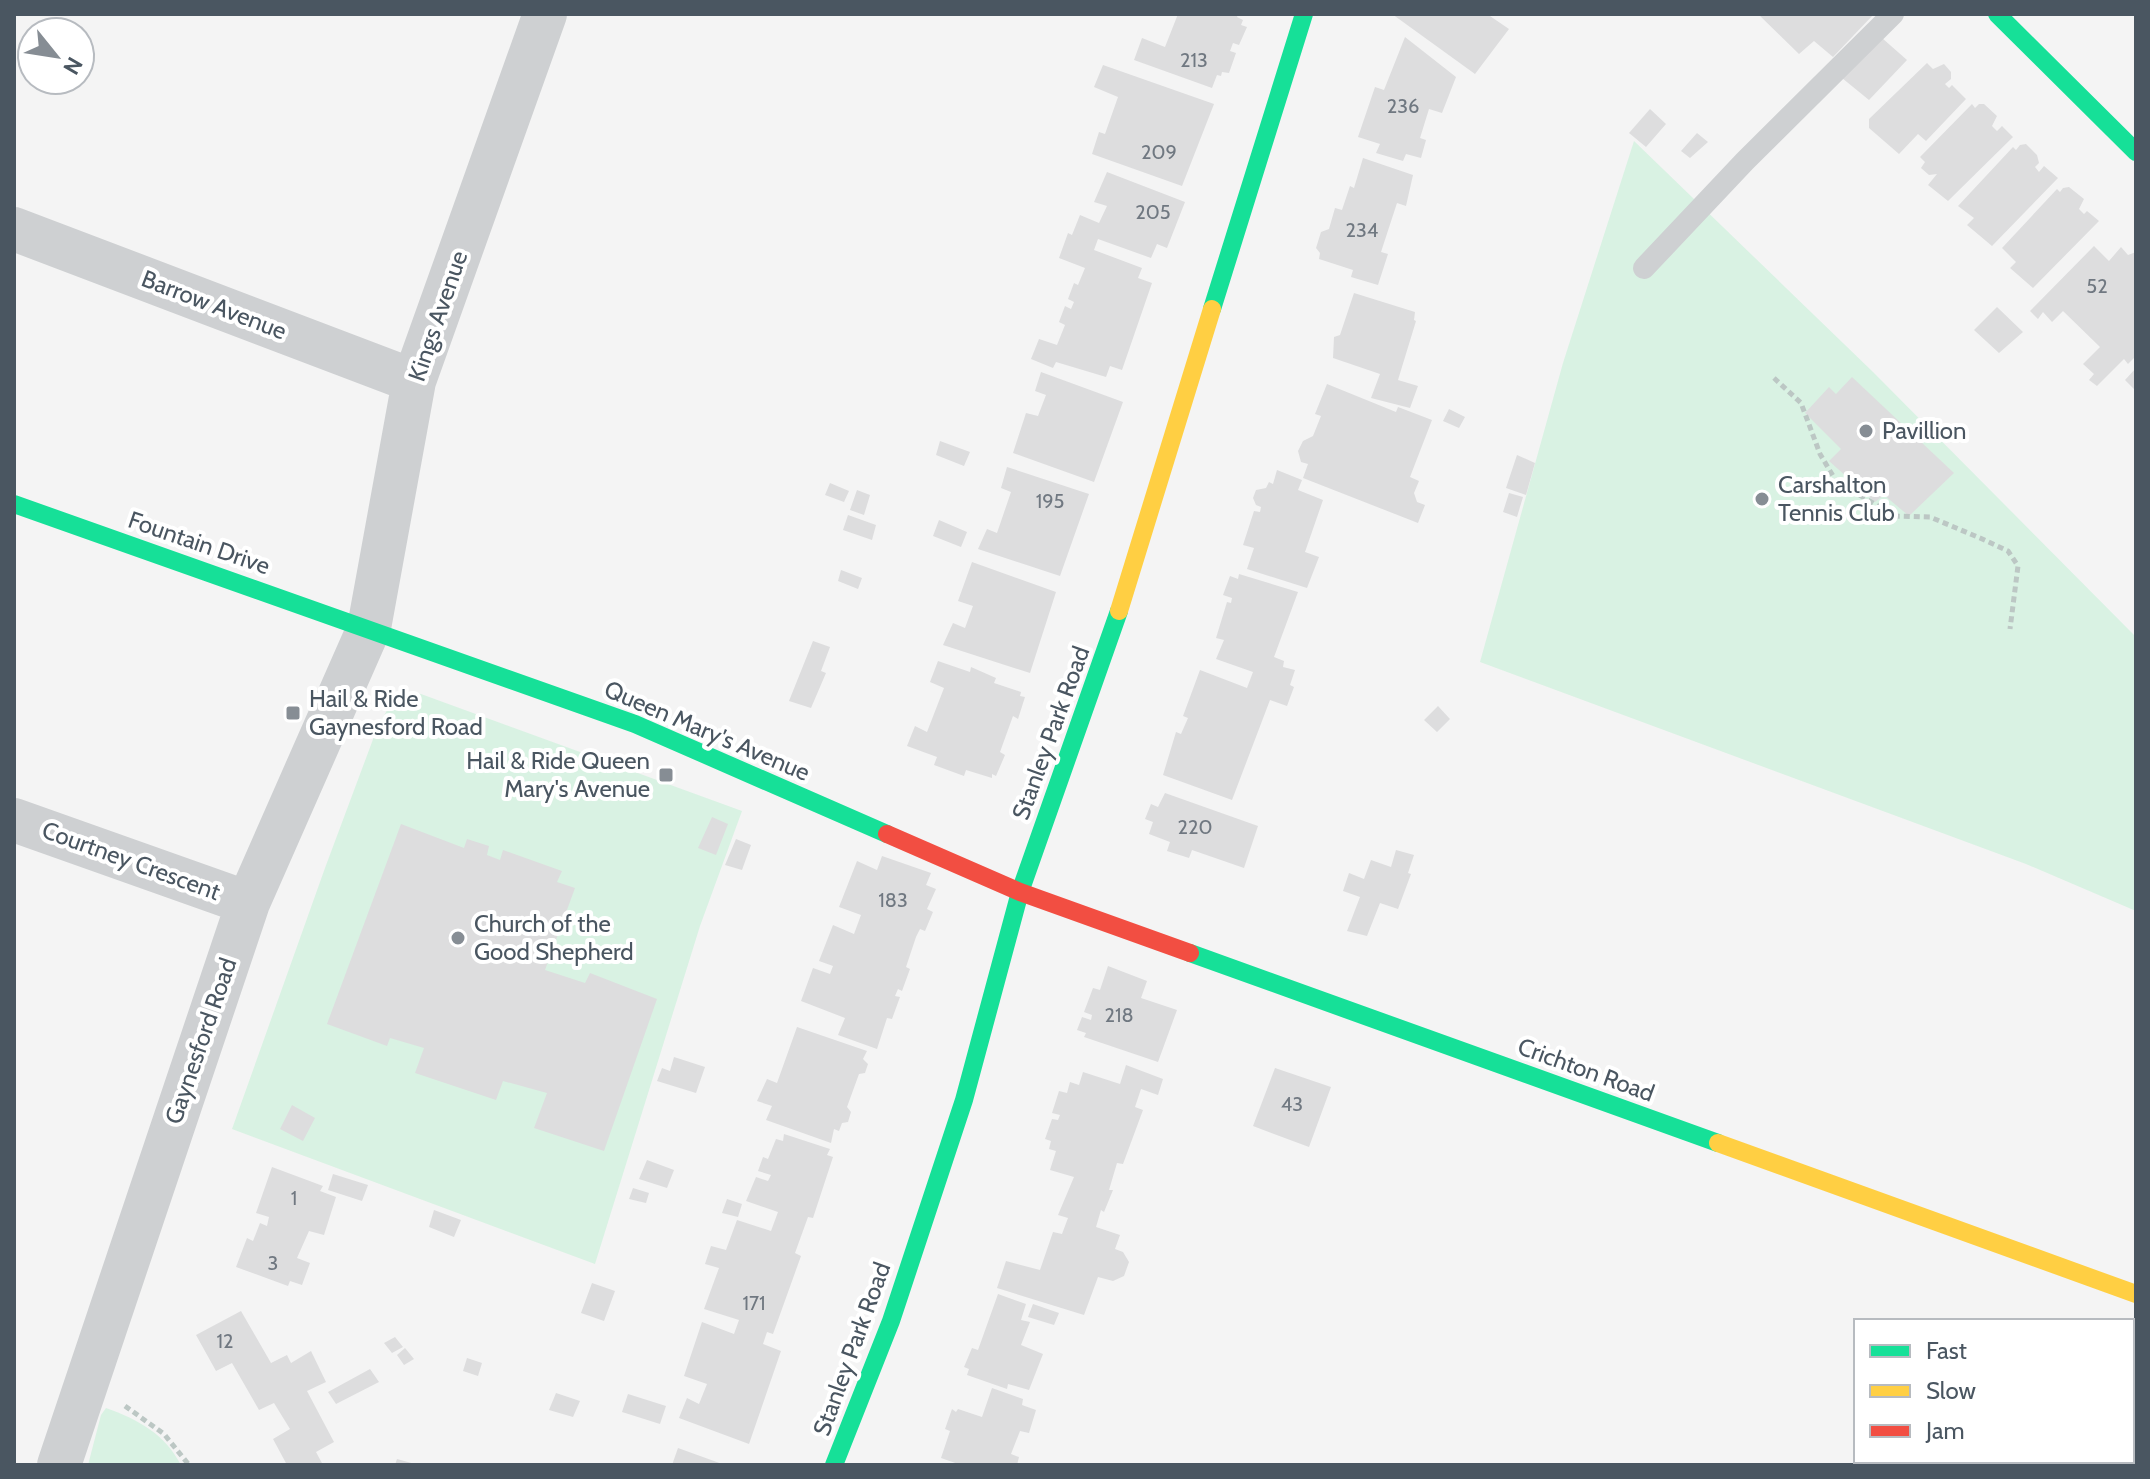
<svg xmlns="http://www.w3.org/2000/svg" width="2150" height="1479" viewBox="0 0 2150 1479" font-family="Cabin,sans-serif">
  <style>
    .green { fill: #d9f2e3 }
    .building { fill: #ddddde }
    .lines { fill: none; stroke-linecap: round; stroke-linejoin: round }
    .path { stroke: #bcc7c4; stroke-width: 5; stroke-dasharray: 6 4; stroke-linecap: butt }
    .lane { stroke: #ced0d2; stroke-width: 22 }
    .street { stroke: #ced0d2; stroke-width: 44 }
    .fast { stroke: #16e098; stroke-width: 18 }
    .slow { stroke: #ffcf43; stroke-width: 18 }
    .jam { stroke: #f24e42; stroke-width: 18 }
    .poi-dot { fill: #868d94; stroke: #fff; stroke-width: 3 }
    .labels { text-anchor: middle; stroke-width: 8; stroke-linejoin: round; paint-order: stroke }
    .number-label { font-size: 20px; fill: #707881 }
    .street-label { font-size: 24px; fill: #4a5661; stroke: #fff }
    .poi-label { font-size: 24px; fill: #4a5661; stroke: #fff; text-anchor: start }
  </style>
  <rect width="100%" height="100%" fill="#f4f4f4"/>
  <path class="green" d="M 1634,141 L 1873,372 L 2136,637 L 2136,911 L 2026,864 L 1480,662 L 1563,363 Z
    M 406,692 L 421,694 L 742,811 L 700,926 L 595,1264 L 232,1129 L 325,868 L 378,726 L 393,700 Z
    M 106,1408 C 139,1420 165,1434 181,1465 L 88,1465 L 101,1415 Z"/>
  <path class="building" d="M 1178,14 L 1238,14 L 1237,17 L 1243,20 L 1241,25 L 1247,27 L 1239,45 L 1233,43 L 1230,51 L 1236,53 L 1229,73 L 1222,72 L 1221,76 L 1217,75 L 1212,88 L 1134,60 L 1142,38 L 1165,47 Z
    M 1392,14 L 1487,14 L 1509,29 L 1475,74 Z
    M 1758,14 L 1874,14 L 1833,57 L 1814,41 L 1799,54 Z
    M 1405,37 L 1456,77 L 1442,113 L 1429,109 L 1420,138 L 1426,140 L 1421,158 L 1406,154 L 1403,161 L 1376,153 L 1380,144 L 1358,137 L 1375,87 L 1384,90 Z
    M 1882,38 L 1907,60 L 1869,100 L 1842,78 Z
    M 1927,63 L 1933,69 L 1944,64 L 1951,72 L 1951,79 L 1945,84 L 1949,88 L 1952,85 L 1966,99 L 1926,141 L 1918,134 L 1899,154 L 1869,128 L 1869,119 Z
    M 1103,65 L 1214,104 L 1182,186 L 1092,154 L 1099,132 L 1105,134 L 1118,97 L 1094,87 Z
    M 1972,104 L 1975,108 L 1979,104 L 1984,104 L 1997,116 L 1992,126 L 1997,131 L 2002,126 L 2013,137 L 1948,201 L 1928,185 L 1937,174 L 1929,175 L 1921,168 L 1925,162 L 1920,157 Z
    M 1650,109 L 1666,124 L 1646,147 L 1629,133 Z
    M 1697,133 L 1708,142 L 1690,158 L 1681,151 Z
    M 2026,144 L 2037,155 L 2039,163 L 2035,167 L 2039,172 L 2044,166 L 2058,178 L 1992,246 L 1967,225 L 1974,218 L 1958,206 L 2013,147 L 2016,150 L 2020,145 Z
    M 1363,158 L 1413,175 L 1406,206 L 1397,203 L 1381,252 L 1388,254 L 1378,285 L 1351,277 L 1353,270 L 1319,259 L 1320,253 L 1316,248 L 1321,232 L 1329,229 L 1335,208 L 1342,210 L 1350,186 L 1354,188 Z
    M 1107,172 L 1185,202 L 1167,248 L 1157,244 L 1151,258 L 1098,239 L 1094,250 L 1142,268 L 1138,278 L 1152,283 L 1122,370 L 1110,366 L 1106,377 L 1056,362 L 1053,368 L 1031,359 L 1039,339 L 1057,345 L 1065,325 L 1059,322 L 1065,306 L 1071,309 L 1074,302 L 1068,299 L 1074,283 L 1078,285 L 1085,268 L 1059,258 L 1068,233 L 1072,235 L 1080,215 L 1099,223 L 1107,206 L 1094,202 Z
    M 2069,187 L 2084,199 L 2079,209 L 2084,214 L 2087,211 L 2099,221 L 2033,288 L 2010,268 L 2016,262 L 2002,248 L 2057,189 L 2060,192 L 2063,188 Z
    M 2094,246 L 2109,261 L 2121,247 L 2128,255 L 2136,252 L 2136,356 L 2128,364 L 2124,359 L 2097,386 L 2089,380 L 2094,374 L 2083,364 L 2100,347 L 2063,311 L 2052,322 L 2043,312 L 2038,319 L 2030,311 Z
    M 1354,293 L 1415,312 L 1414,320 L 1416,321 L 1398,380 L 1418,386 L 1410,408 L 1371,398 L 1380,374 L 1333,358 L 1334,337 L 1340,335 Z
    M 1997,307 L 2023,332 L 1999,353 L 1974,330 Z
    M 2136,368 L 2136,391 L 2125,380 Z
    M 1041,372 L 1123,402 L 1094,482 L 1013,453 L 1026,413 L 1038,416 L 1046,395 L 1035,391 Z
    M 1852,377 L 1954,473 L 1909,516 L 1884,495 L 1875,502 L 1829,461 L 1841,449 L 1805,413 L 1829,387 L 1836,394 Z
    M 1327,384 L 1396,412 L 1398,407 L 1432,420 L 1410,477 L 1419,481 L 1414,493 L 1417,502 L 1425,505 L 1418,523 L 1303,478 L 1308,464 L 1301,462 L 1298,451 L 1303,441 L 1313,436 L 1321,416 L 1315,414 Z
    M 1449,409 L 1465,417 L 1459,428 L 1443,421 Z
    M 940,441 L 970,452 L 964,466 L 936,455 Z
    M 1517,455 L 1535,463 L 1526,495 L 1506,488 Z
    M 1007,467 L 1089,494 L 1060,576 L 978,549 L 987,529 L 997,533 L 1011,492 L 1001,488 Z
    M 1277,470 L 1302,480 L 1298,490 L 1323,500 L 1305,552 L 1319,557 L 1307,588 L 1247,569 L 1254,548 L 1243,545 L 1254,511 L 1260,512 L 1261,507 L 1256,505 L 1253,498 L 1256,490 L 1266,488 L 1269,482 L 1273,484 Z
    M 830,483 L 849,491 L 844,502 L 825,495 Z
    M 857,490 L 870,495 L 864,515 L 850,510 Z
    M 1509,493 L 1523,497 L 1517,517 L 1503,512 Z
    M 848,515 L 876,525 L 872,540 L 843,530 Z
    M 939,520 L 967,532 L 961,547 L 933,536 Z
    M 972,562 L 1056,592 L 1030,673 L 943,645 L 953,623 L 965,628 L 973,606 L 958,601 Z
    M 841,570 L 862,578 L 858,589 L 838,581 Z
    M 1239,574 L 1298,592 L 1274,657 L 1284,661 L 1283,667 L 1295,670 L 1290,685 L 1294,687 L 1287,706 L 1270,700 L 1232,800 L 1163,775 L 1176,732 L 1181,734 L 1188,718 L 1183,716 L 1200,670 L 1247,688 L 1253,672 L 1216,659 L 1224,640 L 1216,638 L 1227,602 L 1231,603 L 1232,598 L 1223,595 L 1230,576 L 1238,579 Z
    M 813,641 L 830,647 L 821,671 L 826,673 L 811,708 L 789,701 Z
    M 938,661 L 970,672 L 971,667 L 996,678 L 994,683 L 1021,692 L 1020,696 L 1025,697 L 1018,719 L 1013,716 L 1000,752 L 1005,755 L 996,776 L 992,774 L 992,778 L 966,770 L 964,776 L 934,765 L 937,757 L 907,746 L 915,726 L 927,732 L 944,688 L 930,682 Z
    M 1438,706 L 1450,719 L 1437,732 L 1424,720 Z
    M 1165,793 L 1258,826 L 1244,868 L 1192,850 L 1189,858 L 1167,851 L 1170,842 L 1149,834 L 1153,822 L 1145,819 L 1151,804 L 1158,807 Z
    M 712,817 L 728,824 L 716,855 L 698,848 Z
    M 401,824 L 464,848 L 467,839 L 489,846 L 487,855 L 500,860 L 503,850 L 562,871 L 557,882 L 575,888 L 545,970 L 585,983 L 590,973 L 657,999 L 604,1151 L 534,1128 L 547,1093 L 503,1081 L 496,1100 L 415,1073 L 424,1048 L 390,1038 L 387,1046 L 327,1024 Z
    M 736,839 L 751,845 L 742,870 L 725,865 Z
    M 1396,850 L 1414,855 L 1408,873 L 1411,874 L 1398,909 L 1380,903 L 1367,936 L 1347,931 L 1360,897 L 1343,891 L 1349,873 L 1364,879 L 1371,860 L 1391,867 Z
    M 882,856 L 931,873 L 926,885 L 936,889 L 927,909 L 933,912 L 925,931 L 920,929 L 916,937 L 906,967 L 910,969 L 902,991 L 898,989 L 895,996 L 900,997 L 892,1019 L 887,1018 L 877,1049 L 838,1035 L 845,1018 L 801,1001 L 813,968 L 830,974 L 833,966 L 819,961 L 833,925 L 854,934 L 861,915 L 839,907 L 857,861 L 877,870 Z
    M 1108,966 L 1147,981 L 1141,998 L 1177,1010 L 1158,1062 L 1084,1037 L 1086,1033 L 1077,1030 L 1082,1017 L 1091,1020 L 1092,1015 L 1084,1012 L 1093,988 L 1100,990 Z
    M 797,1027 L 867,1051 L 863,1059 L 868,1064 L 865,1073 L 859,1074 L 847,1107 L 851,1112 L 848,1122 L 842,1123 L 839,1131 L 834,1129 L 831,1143 L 766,1120 L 772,1106 L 757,1101 L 767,1079 L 777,1083 Z
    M 674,1057 L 705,1067 L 696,1093 L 657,1081 L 662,1068 L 670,1071 Z
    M 1126,1065 L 1163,1079 L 1158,1095 L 1141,1089 L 1135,1107 L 1143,1110 L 1123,1164 L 1117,1163 L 1109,1190 L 1113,1190 L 1104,1212 L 1101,1210 L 1096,1227 L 1120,1235 L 1115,1249 L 1123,1252 L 1129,1262 L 1124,1276 L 1113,1281 L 1098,1277 L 1084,1315 L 997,1288 L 1006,1261 L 1040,1270 L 1053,1232 L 1062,1234 L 1068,1218 L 1058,1215 L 1074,1177 L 1050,1170 L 1056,1151 L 1049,1149 L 1051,1141 L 1045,1139 L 1052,1119 L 1058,1120 L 1060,1115 L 1052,1113 L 1059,1091 L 1067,1093 L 1070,1082 L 1079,1085 L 1083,1072 L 1120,1084 Z
    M 1275,1068 L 1331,1087 L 1309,1147 L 1253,1126 Z
    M 292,1105 L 315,1118 L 303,1141 L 280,1129 Z
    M 784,1134 L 830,1149 L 827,1155 L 833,1157 L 813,1218 L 808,1217 L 795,1253 L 801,1256 L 773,1334 L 767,1332 L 763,1344 L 781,1351 L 749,1444 L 679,1418 L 687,1398 L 699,1404 L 707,1384 L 684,1376 L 702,1322 L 734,1334 L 739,1320 L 704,1309 L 719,1268 L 705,1264 L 711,1246 L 726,1250 L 737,1220 L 771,1231 L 778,1212 L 746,1201 L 756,1177 L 768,1181 L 771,1175 L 758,1171 L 763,1157 L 768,1159 L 776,1139 L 783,1141 Z
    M 647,1160 L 674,1170 L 667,1188 L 639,1179 Z
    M 272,1167 L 323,1186 L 320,1191 L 336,1197 L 324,1235 L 309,1231 L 297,1258 L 310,1263 L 302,1285 L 290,1281 L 288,1286 L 236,1267 L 247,1238 L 253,1241 L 260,1223 L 267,1226 L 269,1217 L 256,1213 Z
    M 333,1174 L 368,1185 L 362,1201 L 328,1190 Z
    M 633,1188 L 649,1193 L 646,1203 L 629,1199 Z
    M 727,1199 L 742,1204 L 738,1217 L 722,1213 Z
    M 434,1210 L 461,1220 L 454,1237 L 429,1227 Z
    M 592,1283 L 615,1291 L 604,1321 L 581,1313 Z
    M 998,1294 L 1026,1304 L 1021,1320 L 1030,1322 L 1021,1345 L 1043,1354 L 1029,1390 L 1008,1384 L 1007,1389 L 967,1375 L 969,1369 L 964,1367 L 972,1348 L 978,1350 Z
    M 1033,1304 L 1059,1313 L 1054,1325 L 1028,1317 Z
    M 241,1311 L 271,1363 L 287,1355 L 291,1363 L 311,1351 L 326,1382 L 307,1391 L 334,1442 L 316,1452 L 323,1465 L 287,1465 L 273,1439 L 290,1429 L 274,1403 L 259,1410 L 232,1363 L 216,1371 L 196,1335 Z
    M 395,1337 L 403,1347 L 392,1353 L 384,1343 Z
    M 405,1348 L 414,1359 L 404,1365 L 397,1355 Z
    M 467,1358 L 482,1363 L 478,1376 L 463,1371 Z
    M 370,1369 L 379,1382 L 336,1404 L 328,1392 Z
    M 992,1388 L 1023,1399 L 1022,1405 L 1036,1410 L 1029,1433 L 1020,1431 L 1011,1454 L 1019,1457 L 1017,1465 L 961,1465 L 941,1458 L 950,1431 L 945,1429 L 952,1409 L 956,1412 L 958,1409 L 982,1417 Z
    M 556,1393 L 580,1401 L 573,1417 L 549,1410 Z
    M 628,1394 L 666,1406 L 660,1424 L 622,1412 Z
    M 678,1448 L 725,1465 L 672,1465 Z
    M 397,1459 L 415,1464 L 414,1465 L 395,1465 Z"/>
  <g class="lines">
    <path class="path" d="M 1774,378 L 1801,403 L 1820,454 L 1836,481 L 1895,516 L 1930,517 L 1980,538 L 2008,551 L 2018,566 L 2010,629
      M 125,1406 L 164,1434 L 189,1465"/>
    <path class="lane" d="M 1644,268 L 1745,161 L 1893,14"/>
    <path class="street" d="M 14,229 L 414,381
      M 14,820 L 248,903
      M 59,1465 L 248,903 L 369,628 L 414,381 L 545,14"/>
    <path class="fast" d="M 1997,14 L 2136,152
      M 1212,309 L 1304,14
      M 14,504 L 635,724 L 887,834
      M 1190,953 L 1718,1143
      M 834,1465 L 891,1321 L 964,1100 L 1020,892 L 1119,611"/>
    <path class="slow" d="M 1119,611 L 1212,309
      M 1718,1143 L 2136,1294"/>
    <path class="jam" d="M 887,834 L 1020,892 L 1190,953"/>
  </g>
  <g class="poi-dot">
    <circle cx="1866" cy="431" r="8"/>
    <circle cx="1762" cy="499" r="8"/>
    <rect x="285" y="705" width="16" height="16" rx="4"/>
    <rect x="658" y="767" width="16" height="16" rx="4"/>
    <circle cx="458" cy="938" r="8"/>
  </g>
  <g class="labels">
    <g class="number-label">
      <text x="1194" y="67">213</text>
      <text x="1403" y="113">236</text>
      <text x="1159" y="159">209</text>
      <text x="1153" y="219">205</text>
      <text x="1362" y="237">234</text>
      <text x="2097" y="293">52</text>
      <text x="1050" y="508">195</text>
      <text x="1195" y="834">220</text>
      <text x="893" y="907">183</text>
      <text x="1119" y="1022">218</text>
      <text x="1292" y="1111">43</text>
      <text x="294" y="1205">1</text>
      <text x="273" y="1270">3</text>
      <text x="754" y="1310">171</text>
      <text x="225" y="1348">12</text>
    </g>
    <g class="street-label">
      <text transform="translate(214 305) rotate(21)" y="8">Barrow Avenue</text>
      <text transform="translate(438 316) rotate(-71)" y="8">Kings Avenue</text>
      <text transform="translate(199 543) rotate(19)" y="8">Fountain Drive</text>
      <text transform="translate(707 731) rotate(23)" y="8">Queen Mary's Avenue</text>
      <text transform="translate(1051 733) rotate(-70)" y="8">Stanley Park Road</text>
      <text transform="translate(131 861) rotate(20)" y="8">Courtney Crescent</text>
      <text transform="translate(201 1041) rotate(-71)" y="8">Gaynesford Road</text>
      <text transform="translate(1586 1070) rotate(20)" y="8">Crichton Road</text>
      <text transform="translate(852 1349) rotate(-70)" y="8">Stanley Park Road</text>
    </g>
    <g class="poi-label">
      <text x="1882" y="439">Pavillion</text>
      <text x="1778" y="493">Carshalton<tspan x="1778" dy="28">Tennis Club</tspan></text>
      <text x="309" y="707">Hail &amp; Ride<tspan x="309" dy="28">Gaynesford Road</tspan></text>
      <text x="650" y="769" text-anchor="end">Hail &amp; Ride Queen<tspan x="650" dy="28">Mary's Avenue</tspan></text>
      <text x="474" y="932">Church of the<tspan x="474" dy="28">Good Shepherd</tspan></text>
    </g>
  </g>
  <rect width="2150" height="1479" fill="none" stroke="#4a5661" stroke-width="32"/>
  <rect x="1854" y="1319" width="280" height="144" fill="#ffffff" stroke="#b7bbc0" stroke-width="2"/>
  <rect x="1870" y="1345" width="40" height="12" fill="#16e098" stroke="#b7bbc0" stroke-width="2"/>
  <text x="1926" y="1359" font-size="24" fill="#4a5661">Fast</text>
  <rect x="1870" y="1385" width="40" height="12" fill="#ffcf43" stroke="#b7bbc0" stroke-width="2"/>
  <text x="1926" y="1399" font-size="24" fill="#4a5661">Slow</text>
  <rect x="1870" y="1425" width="40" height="12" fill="#f24e42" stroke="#b7bbc0" stroke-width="2"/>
  <text x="1926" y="1439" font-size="24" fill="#4a5661">Jam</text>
  <g transform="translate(56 56) rotate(120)"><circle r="38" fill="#ffffff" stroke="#b7bbc0" stroke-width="2"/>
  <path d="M0-6L14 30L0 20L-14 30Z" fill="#868d94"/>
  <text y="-12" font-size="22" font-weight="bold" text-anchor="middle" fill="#4a5661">N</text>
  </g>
</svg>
